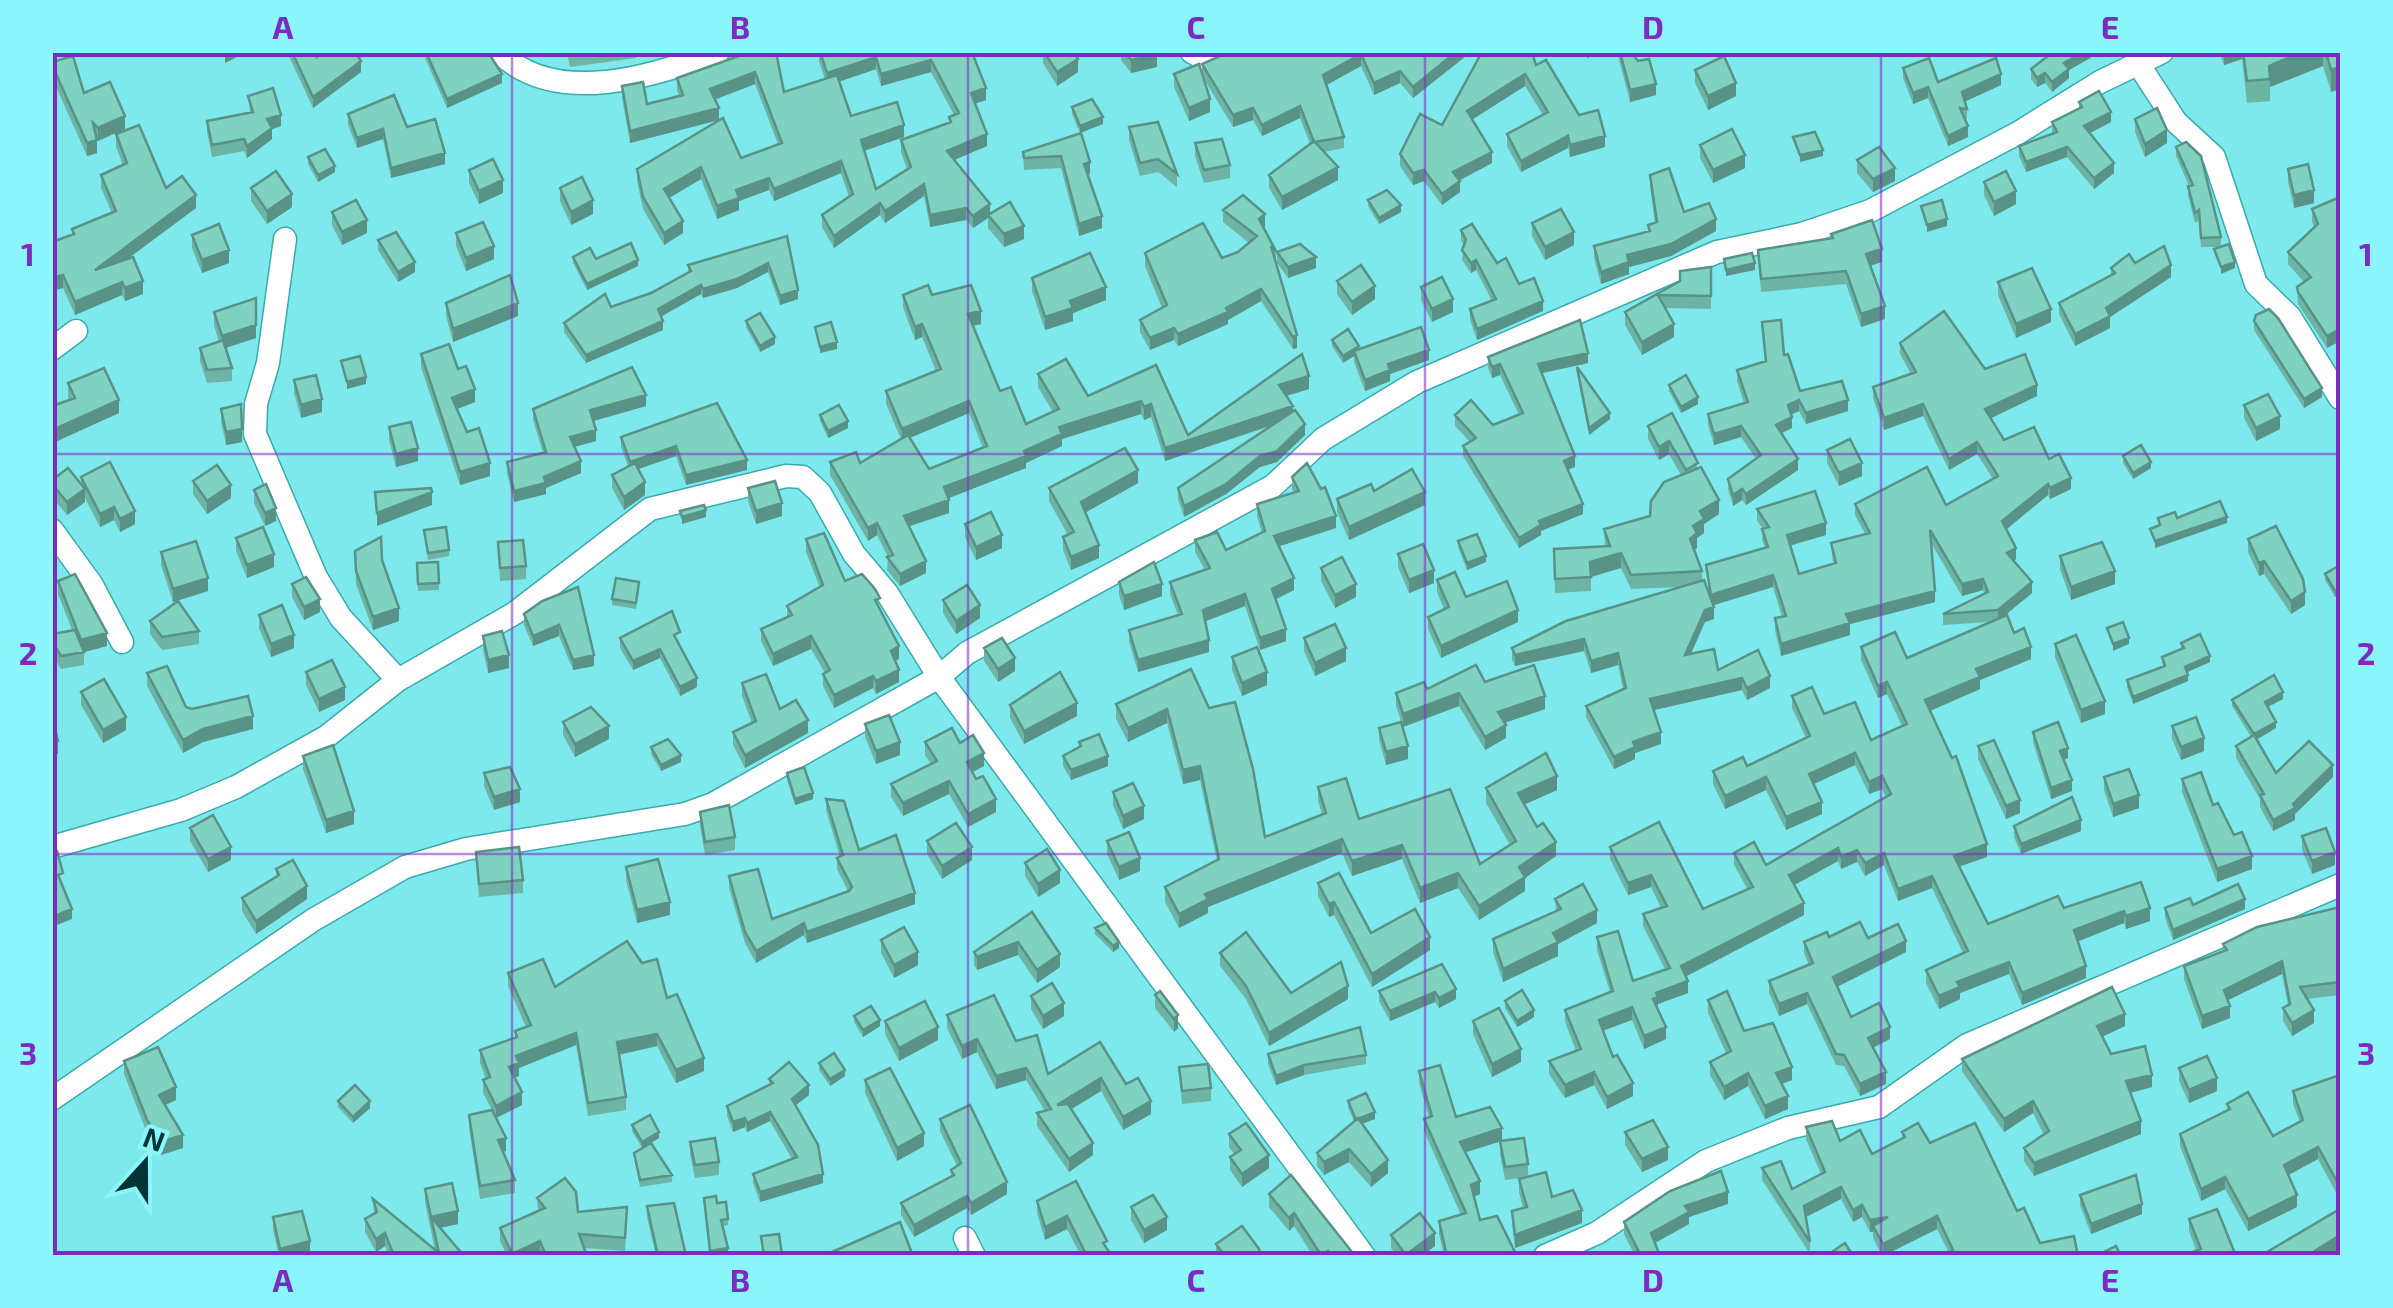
<svg xmlns="http://www.w3.org/2000/svg" width="2393" height="1308" viewBox="0 0 2393 1308" font-family="'Exo 2',sans-serif">
  <style>
    .lines { fill: none; stroke-linecap: round; stroke-linejoin: round }
    .street-casing { stroke: #38abaf; stroke-width: 25 }
    .street { stroke: #fff; stroke-width: 22 }
    .wall { fill: #6db4a5; fill-rule: evenodd }
    .shaded-wall { fill: #599286 }
    .building { fill: #7fd1c0; stroke: #599286; stroke-width: 2.5 }
    .grid { fill: none; stroke: #7b2cbf; stroke-width: 2.5; stroke-opacity: 0.55 }
    .neatline { fill: none; stroke: #7b2cbf; stroke-width: 4 }
    .grid-label { font-size: 32px; text-anchor: middle; font-weight: bold; fill: #7b2cbf }
  </style>
  <rect width="100%" height="100%" fill="#7de9ed"/>
  <g class="lines">
    <g class="street-casing">
      <path id="street" d="M 499,52 C 555,108 655,76 718,52
        M 1192,52 L 1204,59 L 1222,52
        M 2139,65 L 2176,122 L 2214,157 L 2256,284 L 2290,317 L 2340,398
        M 285,239 L 268,363 L 256,404 L 255,434 L 316,577 L 341,618 L 398,680
        M 52,349 L 76,331
        M 52,530 L 92,585 L 122,642
        M 52,847 L 181,810 L 236,787 L 326,737 L 398,680 L 515,613 L 650,509 L 786,476 L 803,477 L 820,493 L 854,554 L 887,593 L 939,677 L 1364,1256
        M 52,1099 L 313,920 L 405,867 L 466,849 L 685,814 L 713,804 L 939,677 L 967,653 L 1273,486 L 1323,439 L 1417,382 L 1717,252 L 1802,234 L 1870,211 L 2018,133 L 2100,82 L 2162,52
        M 965,1238 L 974,1256
        M 1545,1256 L 1597,1233 L 1706,1161 L 1788,1128 L 1879,1107 L 1967,1045 L 2340,885"/>
    </g>
    <use href="#street" class="street"/>
  </g>
  <path class="wall" d="M 287,52 L 315,52 L 317,57 L 369,52 L 359,59 L 361,72 L 313,108 Z
    M 425,52 L 488,52 L 502,83 L 447,108 L 425,58 Z
    M 567,52 L 636,52 L 636,58 L 570,67 Z
    M 750,52 L 784,92 L 825,79 L 819,61 L 819,52 L 956,52 L 986,100 L 975,103 L 987,146 L 954,160 L 990,213 L 1024,239 L 1004,247 L 988,228 L 988,218 L 973,228 L 966,220 L 930,227 L 924,196 L 885,223 L 880,215 L 834,248 L 822,227 L 822,215 L 849,197 L 841,173 L 774,201 L 769,190 L 739,201 L 739,210 L 717,219 L 701,179 L 669,198 L 683,233 L 664,245 L 643,209 L 637,181 L 637,169 L 741,158 L 778,144 L 755,84 L 715,100 L 719,120 L 630,143 L 622,98 L 622,86 L 647,104 L 679,96 L 677,90 L 677,78 ZM 876,69 L 881,86 L 931,72 L 954,115 L 949,117 L 949,123 L 901,140 L 901,152 L 907,169 L 876,189 L 864,150 L 904,137 L 851,116 L 839,81 Z
    M 1043,52 L 1074,52 L 1078,72 L 1057,86 L 1043,63 Z
    M 1121,52 L 1156,52 L 1157,67 L 1131,73 L 1121,60 Z
    M 1470,52 L 1413,98 L 1400,83 L 1374,95 L 1361,66 L 1326,85 L 1344,137 L 1344,148 L 1324,152 L 1338,180 L 1282,210 L 1269,188 L 1269,175 L 1310,144 L 1300,118 L 1262,136 L 1253,120 L 1233,127 L 1204,79 L 1210,112 L 1189,121 L 1174,87 L 1174,74 L 1202,73 L 1202,64 L 1388,54 Z
    M 1617,52 L 1631,52 L 1656,95 L 1630,102 Z
    M 2053,52 L 2101,52 L 2069,70 L 2069,78 L 2052,92 L 2045,83 L 2037,87 L 2031,79 L 2031,69 Z
    M 2219,52 L 2340,52 L 2331,92 L 2323,66 L 2270,87 L 2270,101 L 2247,103 L 2242,59 L 2224,65 Z
    M 52,62 L 84,93 L 125,129 L 97,140 L 97,153 L 87,156 L 52,78 Z
    M 1536,65 L 1605,147 L 1570,157 L 1568,148 L 1521,172 L 1507,146 L 1507,134 L 1543,115 L 1525,86 L 1472,119 L 1492,163 L 1459,180 L 1460,192 L 1442,205 L 1424,181 L 1413,185 L 1400,166 L 1400,154 Z
    M 1903,68 L 1938,82 L 2001,85 L 1965,101 L 1967,109 L 1967,119 L 1965,119 L 1968,137 L 1948,146 L 1928,98 L 1913,104 L 1903,78 Z
    M 1695,70 L 1736,96 L 1708,110 L 1695,83 Z
    M 248,96 L 281,126 L 272,129 L 272,139 L 247,158 L 244,151 L 212,157 L 207,132 L 207,121 L 250,113 Z
    M 2079,102 L 2111,122 L 2090,133 L 2114,173 L 2094,189 L 2067,157 L 2026,172 L 2019,156 L 2019,146 L 2052,133 L 2052,122 L 2079,109 Z
    M 1072,107 L 1103,124 L 1080,133 L 1072,114 Z
    M 348,114 L 407,127 L 445,164 L 391,178 L 383,139 L 357,148 L 348,125 Z
    M 2135,119 L 2167,143 L 2145,157 L 2135,132 Z
    M 1129,127 L 1177,174 L 1177,187 L 1158,172 L 1140,176 L 1129,140 Z
    M 1081,133 L 1090,174 L 1088,174 L 1102,228 L 1079,236 L 1061,168 L 1024,170 L 1023,152 Z
    M 116,134 L 166,188 L 196,208 L 126,260 L 143,294 L 125,301 L 122,295 L 75,315 L 63,288 L 52,291 L 52,242 L 72,235 L 72,229 L 112,213 L 101,188 L 101,175 L 123,165 L 116,147 Z
    M 1195,143 L 1230,165 L 1230,178 L 1204,183 L 1195,156 Z
    M 1700,145 L 1745,168 L 1713,183 L 1700,158 Z
    M 2176,147 L 2221,237 L 2221,247 L 2201,247 L 2199,220 L 2195,223 L 2188,195 L 2189,186 L 2176,156 Z
    M 308,157 L 335,172 L 318,182 L 308,164 Z
    M 1857,160 L 1895,181 L 1873,192 L 1857,173 Z
    M 2288,169 L 2314,203 L 2294,208 L 2288,182 Z
    M 469,170 L 503,193 L 479,204 L 469,183 Z
    M 1650,175 L 1684,212 L 1716,231 L 1671,256 L 1629,267 L 1629,274 L 1601,284 L 1594,258 L 1594,246 L 1648,231 L 1648,225 L 1655,223 L 1650,187 Z
    M 1984,182 L 2016,204 L 1994,216 L 1984,195 Z
    M 251,188 L 292,207 L 267,224 L 251,201 Z
    M 560,188 L 593,214 L 571,225 L 560,201 Z
    M 2340,197 L 2340,341 L 2327,348 L 2298,304 L 2297,287 L 2304,282 L 2288,264 L 2288,252 L 2314,228 L 2312,221 L 2312,209 Z
    M 1368,200 L 1401,212 L 1379,224 L 1368,206 Z
    M 1223,210 L 1265,226 L 1264,228 L 1276,251 L 1276,263 L 1275,263 L 1297,348 L 1293,349 L 1261,301 L 1228,320 L 1228,324 L 1178,346 L 1174,340 L 1150,350 L 1140,332 L 1140,320 L 1162,308 L 1145,266 L 1145,253 L 1222,258 L 1238,252 L 1249,243 L 1223,222 Z
    M 332,212 L 367,233 L 342,245 L 332,225 Z
    M 1532,223 L 1574,245 L 1545,260 L 1532,236 Z
    M 1461,230 L 1519,284 L 1543,311 L 1477,340 L 1470,320 L 1470,309 L 1492,301 L 1476,270 L 1471,273 L 1462,260 L 1464,246 L 1461,240 Z
    M 456,233 L 494,259 L 466,271 L 456,246 Z
    M 1831,234 L 1882,262 L 1870,266 L 1885,319 L 1861,327 L 1846,284 L 1761,292 L 1758,250 L 1831,238 Z
    M 192,235 L 229,263 L 202,273 L 192,248 Z
    M 787,236 L 798,299 L 780,305 L 768,272 L 737,288 L 703,298 L 701,294 L 661,317 L 663,330 L 586,363 L 564,332 L 564,323 L 651,293 L 688,272 L 688,265 Z
    M 378,240 L 415,272 L 398,282 L 378,250 Z
    M 1277,252 L 1316,268 L 1288,278 L 1277,263 Z
    M 573,257 L 596,259 L 638,266 L 587,290 L 573,263 Z
    M 2135,263 L 2171,277 L 2110,317 L 2110,328 L 2075,346 L 2059,314 L 2059,303 L 2111,276 L 2111,268 Z
    M 1711,267 L 1711,309 L 1665,308 L 1674,337 L 1642,355 L 1625,325 L 1625,312 Z
    M 1032,278 L 1106,300 L 1073,313 L 1073,321 L 1045,330 L 1032,291 Z
    M 1337,281 L 1375,299 L 1352,315 L 1337,294 Z
    M 1998,282 L 2051,322 L 2016,338 L 1998,295 Z
    M 1421,287 L 1453,312 L 1432,322 L 1421,300 Z
    M 903,295 L 932,295 L 981,324 L 972,326 L 1000,391 L 1026,424 L 1053,412 L 1038,387 L 1038,374 L 1088,396 L 1156,365 L 1188,435 L 1302,354 L 1309,389 L 1286,396 L 1305,435 L 1277,462 L 1260,467 L 1226,494 L 1184,517 L 1178,499 L 1178,488 L 1271,426 L 1165,461 L 1151,417 L 1144,420 L 1141,414 L 1062,439 L 1062,446 L 1026,463 L 1026,468 L 948,498 L 949,513 L 909,526 L 926,573 L 900,586 L 887,570 L 888,557 L 877,535 L 868,541 L 830,475 L 830,462 L 860,463 L 901,439 L 886,404 L 886,391 L 936,371 L 922,337 L 915,340 L 903,307 ZM 969,413 L 983,448 L 929,469 L 910,438 Z
    M 446,303 L 518,316 L 453,342 L 446,316 Z
    M 214,312 L 256,338 L 226,348 L 232,368 L 232,381 L 207,383 L 200,361 L 200,348 L 219,342 L 214,325 Z
    M 746,321 L 775,344 L 760,352 L 746,327 Z
    M 2254,321 L 2322,397 L 2304,408 L 2254,330 Z
    M 1762,322 L 1784,355 L 1800,391 L 1848,411 L 1806,424 L 1799,411 L 1791,414 L 1792,428 L 1781,433 L 1798,470 L 1746,505 L 1742,500 L 1733,506 L 1728,489 L 1728,479 L 1756,459 L 1741,437 L 1714,445 L 1708,425 L 1708,414 L 1744,403 L 1737,381 L 1737,370 L 1765,361 Z
    M 1332,340 L 1359,349 L 1429,360 L 1390,374 L 1390,381 L 1365,391 L 1354,362 L 1354,356 L 1343,363 L 1332,346 Z
    M 1900,343 L 1985,369 L 2037,396 L 1990,418 L 2004,440 L 2049,459 L 2071,489 L 2050,499 L 2048,495 L 2006,529 L 2016,559 L 2014,561 L 2032,593 L 2005,615 L 2014,633 L 2031,659 L 1980,680 L 1980,689 L 1930,711 L 1987,857 L 1959,867 L 1988,924 L 2064,908 L 2141,882 L 2150,921 L 2126,929 L 2124,923 L 2077,941 L 2086,978 L 2022,1005 L 2009,974 L 1960,993 L 1960,999 L 1939,1009 L 1926,983 L 1926,970 L 1963,953 L 1932,888 L 1898,901 L 1884,865 L 1865,876 L 1857,862 L 1841,869 L 1838,861 L 1794,885 L 1804,915 L 1686,976 L 1688,993 L 1658,1004 L 1658,1009 L 1666,1039 L 1644,1049 L 1632,1020 L 1603,1031 L 1613,1057 L 1633,1096 L 1607,1109 L 1594,1085 L 1565,1098 L 1549,1074 L 1549,1061 L 1576,1051 L 1565,1022 L 1565,1010 L 1610,992 L 1597,950 L 1597,937 L 1633,981 L 1665,969 L 1643,926 L 1643,914 L 1661,908 L 1651,887 L 1628,895 L 1610,859 L 1610,847 L 1703,909 L 1748,890 L 1734,865 L 1734,853 L 1766,865 L 1886,797 L 1882,789 L 1869,794 L 1855,765 L 1814,784 L 1822,814 L 1786,830 L 1766,790 L 1725,809 L 1713,784 L 1713,771 L 1747,766 L 1806,738 L 1792,708 L 1792,696 L 1871,740 L 1902,726 L 1887,694 L 1878,698 L 1861,660 L 1861,647 L 1907,658 L 1990,622 L 1943,625 L 1943,614 L 1984,593 L 1983,590 L 1962,596 L 1931,543 L 1935,602 L 1850,624 L 1850,635 L 1781,656 L 1775,630 L 1775,618 L 1782,617 L 1773,587 L 1713,605 L 1714,619 L 1705,622 L 1691,653 L 1718,670 L 1770,688 L 1747,700 L 1742,690 L 1654,710 L 1661,744 L 1635,753 L 1635,759 L 1614,769 L 1586,717 L 1586,706 L 1623,689 L 1618,665 L 1591,673 L 1584,651 L 1515,666 L 1512,660 L 1512,648 L 1681,587 L 1631,589 L 1621,568 L 1591,577 L 1591,591 L 1555,593 L 1554,549 L 1605,546 L 1604,529 L 1650,516 L 1681,475 L 1669,454 L 1659,460 L 1648,439 L 1648,426 L 1672,413 L 1719,514 L 1704,524 L 1704,533 L 1697,538 L 1697,548 L 1694,550 L 1702,571 L 1702,580 L 1709,592 L 1706,565 L 1765,548 L 1762,540 L 1763,529 L 1757,521 L 1757,509 L 1826,535 L 1790,546 L 1799,574 L 1833,563 L 1831,543 L 1865,534 L 1855,515 L 1855,504 L 1946,505 L 1993,479 L 1977,454 L 1949,470 L 1923,416 L 1884,430 L 1873,398 L 1873,387 L 1911,374 L 1900,354 Z
    M 421,354 L 458,369 L 475,402 L 457,409 L 490,476 L 460,485 L 421,367 Z
    M 1488,357 L 1588,363 L 1542,373 L 1575,467 L 1568,469 L 1583,514 L 1541,531 L 1541,535 L 1519,548 L 1463,456 L 1463,446 L 1470,442 L 1455,426 L 1455,415 L 1493,425 L 1519,415 L 1500,375 L 1492,378 L 1488,368 Z
    M 1577,367 L 1610,419 L 1589,435 L 1577,374 Z
    M 294,380 L 322,412 L 301,418 L 294,393 Z
    M 68,383 L 119,413 L 55,442 L 52,434 L 52,406 L 69,400 L 68,396 Z
    M 1669,385 L 1698,404 L 1681,413 L 1669,391 Z
    M 717,403 L 747,470 L 686,485 L 676,456 L 638,469 L 645,495 L 624,510 L 612,488 L 612,475 L 628,466 L 621,447 L 621,437 Z
    M 2244,405 L 2280,429 L 2256,441 L 2244,418 Z
    M 646,406 L 593,421 L 596,441 L 574,447 L 581,473 L 546,488 L 546,494 L 514,502 L 507,473 L 507,462 L 543,453 L 533,420 L 533,409 Z
    M 221,409 L 242,442 L 226,445 L 221,422 Z
    M 820,415 L 848,428 L 828,438 L 820,421 Z
    M 389,427 L 418,461 L 396,467 L 389,440 Z
    M 1827,450 L 1862,476 L 1839,486 L 1827,463 Z
    M 2123,456 L 2151,468 L 2133,479 L 2123,463 Z
    M 81,477 L 135,524 L 120,532 L 114,520 L 100,527 L 85,498 L 85,502 L 67,515 L 52,497 L 52,480 L 81,484 Z
    M 1292,477 L 1336,528 L 1279,546 L 1294,590 L 1276,599 L 1286,641 L 1260,650 L 1245,606 L 1206,621 L 1209,652 L 1138,672 L 1129,642 L 1129,630 L 1178,615 L 1170,594 L 1170,582 L 1205,570 L 1195,552 L 1195,540 L 1226,550 L 1262,533 L 1257,516 L 1257,504 L 1294,493 L 1292,489 Z
    M 193,481 L 231,498 L 207,514 L 193,494 Z
    M 1138,483 L 1086,512 L 1099,558 L 1071,570 L 1063,550 L 1063,537 L 1068,535 L 1049,501 L 1049,488 Z
    M 748,488 L 782,516 L 756,524 L 748,501 Z
    M 254,490 L 276,521 L 265,526 L 254,503 Z
    M 1374,491 L 1425,505 L 1349,540 L 1337,512 L 1337,499 Z
    M 965,524 L 1002,548 L 976,560 L 965,537 Z
    M 424,530 L 449,550 L 449,556 L 428,560 Z
    M 236,538 L 274,567 L 247,578 L 236,551 Z
    M 806,539 L 845,581 L 880,610 L 899,659 L 895,661 L 899,682 L 876,694 L 873,688 L 834,708 L 823,686 L 823,674 L 825,673 L 811,649 L 773,666 L 761,641 L 761,629 L 787,617 L 787,606 L 820,588 L 806,552 Z
    M 2248,539 L 2305,605 L 2291,614 L 2264,574 L 2259,576 L 2248,552 Z
    M 1458,541 L 1486,562 L 1467,570 L 1458,547 Z
    M 498,542 L 526,566 L 526,579 L 500,581 Z
    M 355,551 L 382,560 L 399,621 L 373,630 L 356,584 Z
    M 161,552 L 208,591 L 173,602 L 161,565 Z
    M 1398,554 L 1434,583 L 1409,593 L 1398,567 Z
    M 2060,556 L 2115,584 L 2071,600 L 2060,569 Z
    M 438,562 L 439,590 L 418,591 L 417,563 Z
    M 2340,565 L 2335,597 L 2325,580 L 2325,574 Z
    M 1321,568 L 1356,597 L 1335,608 L 1321,581 Z
    M 1437,580 L 1466,597 L 1518,622 L 1441,658 L 1428,629 L 1428,617 L 1444,609 L 1437,592 Z
    M 58,581 L 107,646 L 84,652 L 84,665 L 61,669 L 52,654 L 52,634 L 72,630 L 58,594 Z
    M 1119,582 L 1162,596 L 1124,610 L 1119,595 Z
    M 292,584 L 320,612 L 304,620 L 292,597 Z
    M 639,588 L 636,609 L 612,605 L 612,599 Z
    M 943,600 L 980,618 L 956,634 L 943,613 Z
    M 542,601 L 594,666 L 573,670 L 559,636 L 533,646 L 524,625 L 524,614 Z
    M 259,615 L 294,648 L 271,657 L 259,628 Z
    M 150,621 L 199,631 L 199,644 L 162,650 L 150,634 Z
    M 483,636 L 509,668 L 488,673 L 483,649 Z
    M 620,638 L 680,642 L 678,643 L 697,687 L 680,696 L 660,658 L 633,670 L 620,648 Z
    M 1304,638 L 1346,661 L 1315,676 L 1304,651 Z
    M 2181,643 L 2210,662 L 2187,672 L 2188,681 L 2133,704 L 2127,687 L 2127,680 L 2163,667 L 2162,657 L 2181,649 Z
    M 2055,644 L 2105,714 L 2081,723 L 2055,657 Z
    M 984,648 L 1015,671 L 998,682 L 984,661 Z
    M 1232,657 L 1267,685 L 1242,696 L 1232,670 Z
    M 1191,669 L 1265,837 L 1322,814 L 1318,801 L 1318,787 L 1359,819 L 1480,864 L 1510,845 L 1486,803 L 1486,788 L 1557,790 L 1524,805 L 1556,856 L 1525,878 L 1525,891 L 1479,920 L 1458,888 L 1420,903 L 1402,859 L 1352,876 L 1342,853 L 1208,907 L 1208,913 L 1179,928 L 1165,902 L 1165,887 L 1217,861 L 1200,780 L 1183,784 L 1167,723 L 1128,742 L 1116,719 L 1116,704 Z
    M 306,672 L 345,700 L 319,712 L 306,685 Z
    M 147,673 L 186,707 L 253,729 L 203,742 L 183,753 L 147,686 Z
    M 1485,682 L 1545,709 L 1504,723 L 1506,738 L 1485,750 L 1459,706 L 1403,727 L 1396,706 L 1396,693 Z
    M 742,683 L 780,709 L 808,733 L 745,768 L 733,745 L 733,732 L 752,723 L 742,696 Z
    M 81,692 L 126,730 L 103,743 L 81,705 Z
    M 2283,699 L 2268,707 L 2276,728 L 2256,740 L 2276,773 L 2333,777 L 2295,814 L 2295,820 L 2273,831 L 2260,807 L 2260,799 L 2236,758 L 2236,746 L 2251,737 L 2232,706 L 2232,700 Z
    M 1010,705 L 1077,716 L 1024,744 L 1010,718 Z
    M 563,722 L 609,739 L 575,757 L 563,735 Z
    M 865,724 L 900,755 L 876,764 L 865,737 Z
    M 2172,726 L 2204,751 L 2181,760 L 2172,739 Z
    M 1379,728 L 1408,759 L 1386,765 L 1379,740 Z
    M 2033,732 L 2068,758 L 2064,760 L 2072,791 L 2051,799 L 2033,742 Z
    M 925,742 L 960,743 L 984,766 L 972,772 L 996,812 L 968,827 L 949,794 L 903,816 L 891,797 L 891,784 L 931,764 L 925,755 Z
    M 1079,742 L 1108,766 L 1071,780 L 1063,766 L 1063,756 L 1079,747 Z
    M 1978,746 L 2020,813 L 2006,819 L 1978,759 Z
    M 651,747 L 681,762 L 661,771 L 651,754 Z
    M 303,756 L 354,824 L 326,833 L 303,769 Z
    M 484,773 L 520,802 L 494,810 L 484,786 Z
    M 787,773 L 813,799 L 795,805 L 787,780 Z
    M 2104,777 L 2139,808 L 2113,817 L 2104,790 Z
    M 2182,779 L 2213,805 L 2234,835 L 2252,869 L 2217,882 L 2182,792 Z
    M 1113,792 L 1144,819 L 1123,829 L 1113,805 Z
    M 826,799 L 859,850 L 915,904 L 807,943 L 804,935 L 756,963 L 745,943 L 729,888 L 729,876 L 772,919 L 848,891 L 837,869 L 837,858 L 840,857 L 826,810 Z
    M 700,812 L 735,837 L 735,850 L 705,855 L 700,825 Z
    M 2014,826 L 2081,831 L 2021,854 L 2014,837 Z
    M 190,828 L 231,860 L 208,872 L 190,841 Z
    M 2302,836 L 2335,865 L 2312,874 L 2302,850 Z
    M 927,841 L 972,860 L 942,879 L 927,854 Z
    M 1107,841 L 1140,871 L 1119,880 L 1107,854 Z
    M 476,852 L 523,880 L 523,893 L 479,897 Z
    M 1025,863 L 1060,883 L 1038,897 L 1025,876 Z
    M 626,867 L 670,915 L 637,923 L 626,880 Z
    M 276,869 L 307,899 L 256,934 L 242,911 L 242,898 L 276,876 Z
    M 1318,883 L 1371,933 L 1430,950 L 1372,987 L 1334,915 L 1329,917 L 1318,896 Z
    M 1555,899 L 1597,923 L 1558,944 L 1558,956 L 1503,982 L 1493,952 L 1493,939 L 1556,912 Z
    M 2340,907 L 2340,995 L 2307,999 L 2314,1023 L 2292,1036 L 2283,1021 L 2283,1008 L 2288,1005 L 2282,974 L 2228,1000 L 2230,1018 L 2202,1029 L 2184,979 L 2184,966 L 2223,951 L 2223,944 Z
    M 2165,908 L 2245,909 L 2173,940 L 2165,918 Z
    M 1032,912 L 1060,967 L 1037,983 L 1018,955 L 977,970 L 974,965 L 974,952 Z
    M 1095,928 L 1119,948 L 1113,952 L 1095,934 Z
    M 1829,937 L 1868,938 L 1906,952 L 1837,986 L 1851,1017 L 1890,1039 L 1873,1048 L 1886,1084 L 1860,1096 L 1844,1066 L 1836,1065 L 1807,1004 L 1779,1016 L 1769,993 L 1769,981 L 1809,965 L 1804,953 L 1804,942 Z
    M 881,940 L 918,965 L 894,978 L 881,953 Z
    M 1220,953 L 1291,993 L 1348,999 L 1269,1046 L 1246,999 L 1220,966 Z
    M 1442,964 L 1456,999 L 1439,1008 L 1435,1002 L 1390,1021 L 1379,1001 L 1379,991 Z
    M 508,973 L 555,987 L 667,998 L 704,1071 L 676,1083 L 657,1046 L 619,1055 L 626,1097 L 626,1110 L 588,1116 L 576,1045 L 519,1068 L 519,1076 L 515,1077 L 522,1105 L 496,1118 L 506,1151 L 503,1152 L 515,1180 L 515,1193 L 480,1199 L 469,1128 L 469,1115 L 492,1110 L 483,1093 L 483,1080 L 486,1079 L 480,1063 L 480,1050 L 515,1038 L 515,1031 L 526,1027 L 508,986 Z
    M 1160,991 L 1178,1028 L 1174,1032 L 1155,1008 L 1155,995 Z
    M 1031,996 L 1064,1016 L 1043,1029 L 1031,1009 Z
    M 1708,1000 L 1744,1031 L 1792,1080 L 1782,1084 L 1788,1109 L 1765,1119 L 1748,1086 L 1724,1100 L 1710,1075 L 1710,1062 L 1726,1053 L 1708,1013 Z
    M 1505,1001 L 1534,1017 L 1517,1027 L 1505,1008 Z
    M 947,1015 L 1016,1041 L 1048,1074 L 1100,1042 L 1126,1084 L 1151,1114 L 1123,1130 L 1101,1091 L 1071,1109 L 1093,1155 L 1069,1172 L 1037,1126 L 1037,1113 L 1045,1111 L 1026,1080 L 996,1089 L 977,1052 L 962,1059 L 947,1028 Z
    M 854,1016 L 880,1026 L 863,1037 L 854,1022 Z
    M 885,1021 L 938,1040 L 899,1061 L 885,1034 Z
    M 1473,1021 L 1521,1062 L 1492,1077 L 1473,1034 Z
    M 2125,1026 L 2102,1037 L 2111,1054 L 2152,1087 L 2130,1093 L 2141,1134 L 2034,1176 L 2024,1161 L 2024,1148 L 2044,1135 L 2033,1113 L 2004,1132 L 1962,1071 L 1962,1059 Z
    M 1268,1054 L 1366,1055 L 1366,1064 L 1304,1075 L 1276,1085 L 1268,1064 Z
    M 124,1061 L 176,1100 L 165,1105 L 183,1148 L 161,1155 L 147,1133 L 124,1074 Z
    M 819,1063 L 845,1076 L 830,1086 L 819,1070 Z
    M 1179,1067 L 1211,1088 L 1211,1101 L 1182,1104 Z
    M 2179,1068 L 2217,1091 L 2189,1103 L 2179,1081 Z
    M 1419,1071 L 1456,1117 L 1502,1141 L 1528,1164 L 1528,1177 L 1505,1180 L 1500,1154 L 1500,1141 L 1465,1152 L 1480,1194 L 1474,1196 L 1480,1220 L 1517,1256 L 1444,1256 L 1439,1234 L 1439,1221 L 1461,1215 L 1424,1131 L 1424,1119 L 1429,1117 L 1419,1083 Z
    M 2340,1075 L 2340,1200 L 2318,1159 L 2289,1175 L 2297,1207 L 2248,1231 L 2225,1189 L 2201,1201 L 2180,1146 L 2180,1134 L 2227,1111 L 2227,1104 L 2273,1136 L 2300,1122 L 2293,1104 L 2293,1091 Z
    M 769,1079 L 809,1095 L 796,1105 L 823,1183 L 760,1202 L 753,1183 L 753,1174 L 792,1159 L 770,1121 L 747,1132 L 745,1127 L 733,1132 L 727,1116 L 727,1106 L 769,1085 Z
    M 865,1080 L 924,1146 L 897,1161 L 865,1093 Z
    M 338,1101 L 370,1108 L 353,1123 L 338,1107 Z
    M 1348,1101 L 1375,1119 L 1362,1124 L 1388,1173 L 1371,1187 L 1349,1162 L 1324,1175 L 1317,1166 L 1317,1153 L 1354,1121 L 1348,1107 Z
    M 940,1119 L 1007,1194 L 971,1215 L 967,1208 L 914,1237 L 901,1215 L 901,1203 L 951,1176 L 951,1170 L 957,1166 L 940,1131 Z
    M 632,1125 L 659,1138 L 651,1143 L 672,1175 L 672,1182 L 640,1187 L 634,1153 L 642,1148 L 632,1131 Z
    M 1806,1127 L 1872,1154 L 1902,1139 L 1902,1132 L 1930,1143 L 2017,1211 L 2040,1243 L 2078,1256 L 1949,1253 L 1937,1229 L 1882,1256 L 1873,1238 L 1873,1232 L 1870,1232 L 1862,1217 L 1853,1222 L 1841,1199 L 1806,1217 L 1810,1242 L 1810,1254 L 1762,1180 L 1762,1168 L 1792,1189 L 1821,1174 L 1806,1139 Z
    M 1625,1132 L 1668,1160 L 1642,1172 L 1625,1145 Z
    M 1229,1134 L 1269,1168 L 1242,1187 L 1230,1170 L 1230,1157 L 1234,1154 L 1229,1147 Z
    M 690,1142 L 719,1162 L 719,1175 L 695,1178 L 690,1155 Z
    M 1519,1179 L 1552,1197 L 1582,1223 L 1515,1248 L 1512,1224 L 1512,1211 L 1523,1208 L 1519,1192 Z
    M 1076,1181 L 1107,1248 L 1112,1256 L 1081,1256 L 1067,1229 L 1045,1240 L 1037,1213 L 1037,1201 Z
    M 425,1189 L 458,1224 L 440,1228 L 464,1256 L 389,1256 L 385,1246 L 376,1252 L 365,1232 L 365,1219 L 374,1214 L 373,1199 L 435,1250 L 425,1202 Z
    M 1269,1194 L 1355,1256 L 1313,1256 L 1294,1226 L 1289,1231 L 1269,1207 Z
    M 2080,1195 L 2142,1214 L 2091,1234 L 2080,1205 Z
    M 537,1198 L 578,1212 L 627,1220 L 625,1251 L 584,1248 L 587,1256 L 507,1256 L 500,1241 L 500,1228 L 538,1211 Z
    M 717,1203 L 728,1219 L 728,1225 L 723,1226 L 728,1254 L 710,1256 L 704,1204 Z
    M 1728,1204 L 1689,1217 L 1689,1224 L 1655,1243 L 1660,1256 L 1635,1256 L 1624,1234 L 1624,1222 Z
    M 647,1206 L 686,1256 L 656,1256 L 647,1217 Z
    M 1131,1207 L 1167,1230 L 1144,1243 L 1131,1220 Z
    M 273,1217 L 310,1254 L 279,1256 L 273,1230 Z
    M 2189,1219 L 2236,1256 L 2196,1250 L 2189,1231 Z
    M 1391,1235 L 1435,1246 L 1422,1256 L 1397,1256 L 1391,1248 Z
    M 1216,1244 L 1262,1256 L 1216,1256 Z"/>
  <path class="shaded-wall" d="M 225,52 L 247,52 L 225,63 Z
    M 354,52 L 369,52 L 354,62 Z
    M 1456,52 L 1470,53 L 1413,98 L 1413,87 Z
    M 1587,52 L 1605,52 L 1587,58 Z
    M 2083,52 L 2101,52 L 2069,70 L 2069,78 L 2052,92 L 2052,82 L 2064,63 Z
    M 2224,52 L 2242,52 L 2242,59 L 2224,65 Z
    M 2302,52 L 2323,52 L 2323,66 L 2270,87 L 2269,66 Z
    M 1157,54 L 1157,67 L 1131,73 L 1131,60 Z
    M 1361,54 L 1361,66 L 1323,87 L 1323,75 Z
    M 876,57 L 876,69 L 827,86 L 827,73 Z
    M 1078,59 L 1078,72 L 1057,86 L 1057,72 Z
    M 931,60 L 931,72 L 881,86 L 881,74 Z
    M 361,61 L 361,72 L 313,108 L 313,97 Z
    M 2340,67 L 2340,89 L 2331,92 L 2331,70 Z
    M 1400,71 L 1400,83 L 1374,95 L 1374,83 Z
    M 755,72 L 755,84 L 710,101 L 710,89 Z
    M 2045,73 L 2045,83 L 2037,87 L 2037,78 Z
    M 502,74 L 502,83 L 447,108 L 447,99 Z
    M 1525,74 L 1525,86 L 1467,123 L 1467,111 Z
    M 2001,74 L 2001,85 L 1962,103 L 1962,92 Z
    M 1736,83 L 1736,96 L 1708,110 L 1708,96 Z
    M 1656,84 L 1656,95 L 1630,102 L 1630,90 Z
    M 1928,87 L 1928,98 L 1913,104 L 1913,93 Z
    M 986,88 L 986,100 L 971,105 L 971,93 Z
    M 1210,99 L 1210,112 L 1189,121 L 1189,108 Z
    M 1300,106 L 1300,118 L 1262,136 L 1262,125 Z
    M 719,108 L 719,120 L 630,143 L 630,131 Z
    M 1253,108 L 1253,120 L 1233,127 L 1233,115 Z
    M 2111,112 L 2111,122 L 2084,136 L 2084,126 Z
    M 281,115 L 281,126 L 272,129 L 272,139 L 247,158 L 247,146 L 267,119 Z
    M 125,116 L 125,129 L 98,141 L 98,128 Z
    M 1103,117 L 1103,124 L 1080,133 L 1080,126 Z
    M 904,125 L 904,137 L 861,152 L 861,140 Z
    M 1968,126 L 1968,137 L 1948,146 L 1948,136 Z
    M 383,129 L 383,139 L 357,148 L 357,138 Z
    M 2167,130 L 2167,143 L 2145,157 L 2145,144 Z
    M 987,134 L 987,146 L 947,163 L 947,151 Z
    M 1568,136 L 1568,148 L 1521,172 L 1521,161 Z
    M 1605,136 L 1605,147 L 1570,157 L 1570,145 Z
    M 97,140 L 97,153 L 87,156 L 87,143 Z
    M 2067,147 L 2067,157 L 2026,172 L 2026,162 Z
    M 1823,150 L 1823,156 L 1800,162 L 1800,155 Z
    M 1492,152 L 1492,163 L 1453,184 L 1453,172 Z
    M 445,153 L 445,164 L 391,178 L 391,168 Z
    M 1745,155 L 1745,168 L 1713,183 L 1713,170 Z
    M 841,161 L 841,173 L 774,201 L 774,189 Z
    M 1090,162 L 1090,174 L 1084,175 L 1084,164 Z
    M 2114,163 L 2114,173 L 2094,189 L 2094,178 Z
    M 335,166 L 335,172 L 318,182 L 318,175 Z
    M 701,167 L 701,179 L 664,201 L 664,189 Z
    M 1338,167 L 1338,180 L 1282,210 L 1282,197 Z
    M 1895,168 L 1895,181 L 1873,192 L 1873,179 Z
    M 1424,170 L 1424,181 L 1413,185 L 1413,173 Z
    M 769,178 L 769,190 L 739,201 L 739,210 L 717,219 L 717,206 L 736,190 Z
    M 503,180 L 503,193 L 479,204 L 479,191 Z
    M 1460,181 L 1460,192 L 1442,205 L 1442,194 Z
    M 924,184 L 924,196 L 885,223 L 885,211 Z
    M 2314,190 L 2314,203 L 2294,208 L 2294,195 Z
    M 2016,191 L 2016,204 L 1994,216 L 1994,202 Z
    M 292,194 L 292,207 L 267,224 L 267,211 Z
    M 196,195 L 196,208 L 95,283 L 95,270 Z
    M 593,200 L 593,214 L 571,225 L 571,212 Z
    M 880,203 L 880,215 L 834,248 L 834,236 Z
    M 990,204 L 990,216 L 988,215 L 988,218 L 973,228 L 973,216 Z
    M 1401,205 L 1401,212 L 1379,224 L 1379,218 Z
    M 966,208 L 966,220 L 930,227 L 930,215 Z
    M 1265,214 L 1265,226 L 1259,232 L 1259,219 Z
    M 1102,216 L 1102,228 L 1079,236 L 1079,224 Z
    M 1716,219 L 1716,231 L 1671,256 L 1629,267 L 1629,274 L 1601,284 L 1601,272 L 1627,255 Z
    M 1947,219 L 1947,226 L 1927,232 L 1927,225 Z
    M 367,220 L 367,233 L 342,245 L 342,232 Z
    M 683,221 L 683,233 L 664,245 L 664,233 Z
    M 1024,226 L 1024,239 L 1004,247 L 1004,234 Z
    M 1574,232 L 1574,245 L 1545,260 L 1545,247 Z
    M 494,246 L 494,259 L 466,271 L 466,258 Z
    M 1882,249 L 1882,262 L 1866,267 L 1866,254 Z
    M 229,250 L 229,263 L 202,273 L 202,260 Z
    M 1316,257 L 1316,268 L 1288,278 L 1288,267 Z
    M 638,260 L 638,266 L 587,290 L 587,284 Z
    M 1476,260 L 1476,270 L 1471,273 L 1471,263 Z
    M 415,262 L 415,272 L 398,282 L 398,272 Z
    M 2235,262 L 2235,268 L 2221,274 L 2221,267 Z
    M 768,263 L 768,272 L 737,288 L 703,298 L 703,289 Z
    M 1755,263 L 1755,270 L 1726,276 L 1726,270 Z
    M 2171,265 L 2171,277 L 2110,317 L 2110,328 L 2075,346 L 2075,334 L 2106,308 Z
    M 63,275 L 63,288 L 52,291 L 52,278 Z
    M 143,281 L 143,294 L 125,301 L 125,288 Z
    M 122,282 L 122,295 L 75,315 L 75,302 Z
    M 701,285 L 701,294 L 658,318 L 658,309 Z
    M 1375,286 L 1375,299 L 1352,315 L 1352,302 Z
    M 1106,287 L 1106,300 L 1073,313 L 1073,321 L 1045,330 L 1045,317 L 1070,301 Z
    M 1261,289 L 1261,301 L 1228,320 L 1228,324 L 1178,346 L 1178,334 Z
    M 798,290 L 798,299 L 780,305 L 780,296 Z
    M 1453,299 L 1453,312 L 1432,322 L 1432,309 Z
    M 1543,301 L 1543,311 L 1477,340 L 1477,329 Z
    M 518,303 L 518,316 L 453,342 L 453,329 Z
    M 1885,306 L 1885,319 L 1861,327 L 1861,314 Z
    M 2051,309 L 2051,322 L 2016,338 L 2016,324 Z
    M 981,311 L 981,324 L 968,327 L 968,314 Z
    M 663,321 L 663,330 L 586,363 L 586,355 Z
    M 922,324 L 922,337 L 915,340 L 915,327 Z
    M 1674,324 L 1674,337 L 1642,355 L 1642,342 Z
    M 256,325 L 256,338 L 222,349 L 222,336 Z
    M 1174,328 L 1174,340 L 1150,350 L 1150,338 Z
    M 2340,329 L 2340,341 L 2327,348 L 2327,336 Z
    M 1297,335 L 1297,348 L 1293,349 L 1293,337 Z
    M 775,337 L 775,344 L 760,352 L 760,346 Z
    M 837,342 L 837,349 L 820,353 L 820,347 Z
    M 1359,346 L 1359,353 L 1354,351 L 1354,356 L 1343,363 L 1343,356 Z
    M 1429,350 L 1429,360 L 1390,374 L 1390,381 L 1365,391 L 1365,380 L 1388,364 Z
    M 1588,353 L 1588,363 L 1538,374 L 1538,364 Z
    M 1500,364 L 1500,375 L 1492,378 L 1492,367 Z
    M 1309,376 L 1309,389 L 1279,398 L 1279,385 Z
    M 366,377 L 366,384 L 347,389 L 347,382 Z
    M 2037,385 L 2037,396 L 1985,421 L 1985,409 Z
    M 2322,388 L 2322,397 L 2304,408 L 2304,399 Z
    M 475,389 L 475,402 L 452,411 L 452,398 Z
    M 646,395 L 646,406 L 590,422 L 590,410 Z
    M 1698,397 L 1698,404 L 1681,413 L 1681,407 Z
    M 322,399 L 322,412 L 301,418 L 301,405 Z
    M 119,400 L 119,413 L 55,442 L 55,429 Z
    M 1799,400 L 1799,411 L 1788,416 L 1788,405 Z
    M 1848,400 L 1848,411 L 1806,424 L 1806,413 Z
    M 969,401 L 969,413 L 902,441 L 902,429 Z
    M 1141,401 L 1141,414 L 1062,439 L 1062,446 L 1026,463 L 1026,468 L 944,500 L 944,487 L 1024,451 L 1059,427 Z
    M 1151,404 L 1151,417 L 1144,420 L 1144,407 Z
    M 1923,404 L 1923,416 L 1884,430 L 1884,418 Z
    M 1293,406 L 1293,418 L 1165,461 L 1165,448 Z
    M 1610,413 L 1610,419 L 1589,435 L 1589,428 Z
    M 2280,416 L 2280,429 L 2256,441 L 2256,428 Z
    M 1792,417 L 1792,428 L 1776,436 L 1776,425 Z
    M 848,421 L 848,428 L 828,438 L 828,431 Z
    M 1305,424 L 1305,435 L 1277,462 L 1260,467 L 1226,494 L 1184,517 L 1184,506 Z
    M 1741,426 L 1741,437 L 1714,445 L 1714,434 Z
    M 242,429 L 242,442 L 226,445 L 226,432 Z
    M 596,430 L 596,441 L 570,448 L 570,437 Z
    M 1669,441 L 1669,454 L 1659,460 L 1659,447 Z
    M 1977,442 L 1977,454 L 1949,470 L 1949,459 Z
    M 676,446 L 676,456 L 630,472 L 630,462 Z
    M 418,448 L 418,461 L 396,467 L 396,454 Z
    M 1575,456 L 1575,467 L 1564,471 L 1564,461 Z
    M 1798,459 L 1798,470 L 1746,505 L 1746,494 Z
    M 747,460 L 747,470 L 686,485 L 686,475 Z
    M 581,461 L 581,473 L 546,488 L 546,494 L 514,502 L 514,491 Z
    M 2151,462 L 2151,468 L 2133,479 L 2133,473 Z
    M 490,463 L 490,476 L 460,485 L 460,472 Z
    M 1862,463 L 1862,476 L 1839,486 L 1839,473 Z
    M 1138,470 L 1138,483 L 1081,515 L 1081,502 Z
    M 2071,478 L 2071,489 L 2050,499 L 2050,488 Z
    M 645,482 L 645,495 L 624,510 L 624,497 Z
    M 2048,484 L 2048,495 L 2002,533 L 2002,521 Z
    M 231,485 L 231,498 L 207,514 L 207,501 Z
    M 85,489 L 85,502 L 67,515 L 67,502 Z
    M 1742,489 L 1742,500 L 1733,506 L 1733,495 Z
    M 432,492 L 432,505 L 377,526 L 377,513 Z
    M 1425,492 L 1425,505 L 1349,540 L 1349,527 Z
    M 949,500 L 949,513 L 904,528 L 904,516 Z
    M 1719,500 L 1719,514 L 1704,524 L 1704,533 L 1697,538 L 1697,548 L 1690,554 L 1690,539 L 1693,526 L 1700,511 Z
    M 782,503 L 782,516 L 756,524 L 756,511 Z
    M 1583,504 L 1583,514 L 1541,531 L 1541,535 L 1519,548 L 1519,538 L 1539,521 Z
    M 114,507 L 114,520 L 100,527 L 100,514 Z
    M 276,508 L 276,521 L 265,526 L 265,513 Z
    M 706,510 L 706,517 L 682,524 L 682,517 Z
    M 135,511 L 135,524 L 120,532 L 120,519 Z
    M 1336,516 L 1336,528 L 1274,548 L 1274,536 Z
    M 2227,517 L 2227,523 L 2155,548 L 2155,541 Z
    M 877,523 L 877,535 L 868,541 L 868,528 Z
    M 1826,523 L 1826,535 L 1787,546 L 1787,535 Z
    M 1002,535 L 1002,548 L 976,560 L 976,547 Z
    M 1099,545 L 1099,558 L 1071,570 L 1071,557 Z
    M 2016,548 L 2016,559 L 2007,564 L 2007,553 Z
    M 1621,553 L 1621,568 L 1590,577 L 1590,562 Z
    M 274,554 L 274,567 L 247,578 L 247,565 Z
    M 1486,556 L 1486,562 L 1467,570 L 1467,563 Z
    M 926,561 L 926,573 L 900,586 L 900,574 Z
    M 2264,561 L 2264,574 L 2259,576 L 2259,563 Z
    M 1434,570 L 1434,583 L 1409,593 L 1409,580 Z
    M 2115,571 L 2115,584 L 2071,600 L 2071,587 Z
    M 1773,575 L 1773,587 L 1711,606 L 1711,595 Z
    M 208,578 L 208,591 L 173,602 L 173,589 Z
    M 1294,578 L 1294,590 L 1272,601 L 1272,589 Z
    M 1983,579 L 1983,590 L 1962,596 L 1962,584 Z
    M 2032,582 L 2032,593 L 1998,621 L 1998,610 Z
    M 1162,584 L 1162,596 L 1124,610 L 1124,596 Z
    M 1356,584 L 1356,597 L 1335,608 L 1335,595 Z
    M 2340,588 L 2340,594 L 2335,597 L 2335,591 Z
    M 1935,591 L 1935,602 L 1850,624 L 1850,635 L 1781,656 L 1781,644 L 1846,614 Z
    M 2305,592 L 2305,605 L 2291,614 L 2291,601 Z
    M 1245,594 L 1245,606 L 1203,622 L 1203,610 Z
    M 320,599 L 320,612 L 304,620 L 304,607 Z
    M 980,605 L 980,618 L 956,634 L 956,621 Z
    M 1714,607 L 1714,619 L 1705,622 L 1685,667 L 1685,655 L 1705,610 Z
    M 399,608 L 399,621 L 373,630 L 373,617 Z
    M 1518,610 L 1518,622 L 1441,658 L 1441,646 Z
    M 559,625 L 559,636 L 533,646 L 533,636 Z
    M 1286,629 L 1286,641 L 1260,650 L 1260,638 Z
    M 107,633 L 107,646 L 81,653 L 81,640 Z
    M 294,635 L 294,648 L 271,657 L 271,644 Z
    M 811,636 L 811,649 L 773,666 L 773,654 Z
    M 2129,638 L 2129,644 L 2113,651 L 2113,644 Z
    M 1584,639 L 1584,651 L 1515,666 L 1515,655 Z
    M 1209,640 L 1209,652 L 1138,672 L 1138,660 Z
    M 899,646 L 899,659 L 891,663 L 891,651 Z
    M 2031,647 L 2031,659 L 1980,680 L 1980,689 L 1925,713 L 1925,700 L 1976,669 Z
    M 1346,648 L 1346,661 L 1315,676 L 1315,663 Z
    M 660,649 L 660,658 L 633,670 L 633,661 Z
    M 1618,653 L 1618,665 L 1591,673 L 1591,661 Z
    M 509,655 L 509,668 L 488,673 L 488,660 Z
    M 594,655 L 594,666 L 573,670 L 573,660 Z
    M 2210,656 L 2210,662 L 2185,673 L 2185,667 Z
    M 1015,658 L 1015,671 L 998,682 L 998,669 Z
    M 899,670 L 899,682 L 876,694 L 876,681 Z
    M 1267,672 L 1267,685 L 1242,696 L 1242,683 Z
    M 2188,675 L 2188,681 L 2133,704 L 2133,697 Z
    M 873,676 L 873,688 L 834,708 L 834,695 Z
    M 1770,676 L 1770,688 L 1747,700 L 1747,688 Z
    M 697,678 L 697,687 L 680,696 L 680,687 Z
    M 1742,678 L 1742,690 L 1650,711 L 1650,699 Z
    M 1887,682 L 1887,694 L 1878,698 L 1878,686 Z
    M 345,687 L 345,700 L 319,712 L 319,699 Z
    M 2283,692 L 2283,699 L 2265,708 L 2265,702 Z
    M 1459,693 L 1459,706 L 1403,727 L 1403,714 Z
    M 1545,696 L 1545,709 L 1498,725 L 1498,712 Z
    M 2105,701 L 2105,714 L 2081,723 L 2081,710 Z
    M 1077,703 L 1077,716 L 1024,744 L 1024,731 Z
    M 1167,709 L 1167,723 L 1128,742 L 1128,728 Z
    M 253,716 L 253,729 L 203,742 L 183,753 L 183,740 L 203,729 Z
    M 126,717 L 126,730 L 103,743 L 103,730 Z
    M 808,720 L 808,733 L 745,768 L 745,755 Z
    M 2276,722 L 2276,728 L 2254,741 L 2254,734 Z
    M 1506,725 L 1506,738 L 1485,750 L 1485,737 Z
    M 609,726 L 609,739 L 575,757 L 575,744 Z
    M 1661,732 L 1661,744 L 1635,753 L 1635,759 L 1614,769 L 1614,757 L 1633,742 Z
    M 2204,738 L 2204,751 L 2181,760 L 2181,747 Z
    M 58,741 L 58,754 L 52,755 L 52,742 Z
    M 900,742 L 900,755 L 876,764 L 876,751 Z
    M 1408,746 L 1408,759 L 1386,765 L 1386,752 Z
    M 2068,748 L 2068,758 L 2060,761 L 2060,751 Z
    M 984,753 L 984,766 L 967,775 L 967,762 Z
    M 1855,753 L 1855,765 L 1809,786 L 1809,774 Z
    M 681,755 L 681,762 L 661,771 L 661,765 Z
    M 1108,756 L 1108,766 L 1071,780 L 1071,770 Z
    M 2333,765 L 2333,777 L 2295,814 L 2295,820 L 2273,831 L 2273,820 Z
    M 1200,766 L 1200,780 L 1183,784 L 1183,770 Z
    M 1557,776 L 1557,790 L 1518,807 L 1518,793 Z
    M 1882,776 L 1882,789 L 1869,794 L 1869,782 Z
    M 1766,777 L 1766,790 L 1725,809 L 1725,796 Z
    M 2072,780 L 2072,791 L 2051,799 L 2051,788 Z
    M 949,781 L 949,794 L 903,816 L 903,803 Z
    M 520,789 L 520,802 L 494,810 L 494,797 Z
    M 813,793 L 813,799 L 795,805 L 795,799 Z
    M 2139,795 L 2139,808 L 2113,817 L 2113,804 Z
    M 996,799 L 996,812 L 968,827 L 968,814 Z
    M 2020,800 L 2020,813 L 2006,819 L 2006,806 Z
    M 1822,802 L 1822,814 L 1786,830 L 1786,817 Z
    M 1144,806 L 1144,819 L 1123,829 L 1123,816 Z
    M 354,811 L 354,824 L 326,833 L 326,820 Z
    M 2081,820 L 2081,831 L 2021,854 L 2021,844 Z
    M 1342,839 L 1342,853 L 1208,907 L 1208,913 L 1179,928 L 1179,914 L 1205,894 Z
    M 1556,842 L 1556,856 L 1525,878 L 1525,891 L 1479,920 L 1479,906 L 1519,867 Z
    M 1987,844 L 1987,857 L 1954,868 L 1954,856 Z
    M 1402,845 L 1402,859 L 1352,876 L 1352,861 Z
    M 231,847 L 231,860 L 208,872 L 208,859 Z
    M 972,847 L 972,860 L 942,879 L 942,866 Z
    M 1838,848 L 1838,861 L 1789,888 L 1789,875 Z
    M 1857,850 L 1857,862 L 1841,869 L 1841,857 Z
    M 2335,852 L 2335,865 L 2312,874 L 2312,861 Z
    M 1884,853 L 1884,865 L 1865,876 L 1865,863 Z
    M 2252,856 L 2252,869 L 2217,882 L 2217,869 Z
    M 1140,858 L 1140,871 L 1119,880 L 1119,867 Z
    M 1060,870 L 1060,883 L 1038,897 L 1038,884 Z
    M 1458,873 L 1458,888 L 1420,903 L 1420,888 Z
    M 1651,875 L 1651,887 L 1628,895 L 1628,883 Z
    M 1932,876 L 1932,888 L 1898,901 L 1898,889 Z
    M 307,886 L 307,899 L 256,934 L 256,921 Z
    M 915,893 L 915,904 L 807,943 L 807,932 Z
    M 2245,899 L 2245,909 L 2173,940 L 2173,930 Z
    M 670,902 L 670,915 L 637,923 L 637,910 Z
    M 1334,902 L 1334,915 L 1329,917 L 1329,904 Z
    M 1804,903 L 1804,915 L 1681,979 L 1681,966 Z
    M 2150,908 L 2150,921 L 2126,929 L 2126,916 Z
    M 72,909 L 72,919 L 52,927 L 52,917 Z
    M 1597,910 L 1597,923 L 1558,944 L 1558,956 L 1503,982 L 1503,969 L 1553,933 Z
    M 2124,911 L 2124,923 L 2074,943 L 2074,930 Z
    M 804,923 L 804,935 L 756,963 L 756,951 Z
    M 1430,937 L 1430,950 L 1372,987 L 1372,974 Z
    M 1906,941 L 1906,952 L 1833,989 L 1833,977 Z
    M 1018,942 L 1018,955 L 977,970 L 977,957 Z
    M 1119,942 L 1119,948 L 1113,952 L 1113,946 Z
    M 918,952 L 918,965 L 894,978 L 894,965 Z
    M 1060,954 L 1060,967 L 1037,983 L 1037,970 Z
    M 2282,961 L 2282,974 L 2224,1002 L 2224,990 Z
    M 2009,962 L 2009,974 L 1960,993 L 1960,999 L 1939,1009 L 1939,996 L 1957,982 Z
    M 2086,966 L 2086,978 L 2022,1005 L 2022,993 Z
    M 1688,981 L 1688,993 L 1658,1004 L 1658,1009 L 1653,999 L 1656,993 Z
    M 1348,986 L 1348,999 L 1269,1046 L 1269,1033 Z
    M 1456,989 L 1456,999 L 1439,1008 L 1439,998 Z
    M 1435,992 L 1435,1002 L 1390,1021 L 1390,1011 Z
    M 1807,993 L 1807,1004 L 1779,1016 L 1779,1004 Z
    M 1064,1003 L 1064,1016 L 1043,1029 L 1043,1016 Z
    M 2230,1006 L 2230,1018 L 2202,1029 L 2202,1016 Z
    M 1632,1007 L 1632,1020 L 1599,1032 L 1599,1020 Z
    M 1534,1010 L 1534,1017 L 1517,1027 L 1517,1021 Z
    M 2314,1010 L 2314,1023 L 2292,1036 L 2292,1023 Z
    M 2125,1014 L 2125,1026 L 2097,1039 L 2097,1026 Z
    M 1178,1015 L 1178,1028 L 1174,1032 L 1174,1019 Z
    M 880,1020 L 880,1026 L 863,1037 L 863,1030 Z
    M 938,1027 L 938,1040 L 899,1061 L 899,1048 Z
    M 1666,1027 L 1666,1039 L 1644,1049 L 1644,1036 Z
    M 1890,1027 L 1890,1039 L 1868,1050 L 1868,1038 Z
    M 576,1033 L 576,1045 L 519,1068 L 519,1076 L 509,1080 L 509,1067 L 516,1056 Z
    M 657,1034 L 657,1046 L 617,1055 L 617,1042 Z
    M 977,1039 L 977,1052 L 962,1059 L 962,1046 Z
    M 1521,1049 L 1521,1062 L 1492,1077 L 1492,1064 Z
    M 704,1058 L 704,1071 L 676,1083 L 676,1070 Z
    M 1304,1065 L 1304,1075 L 1276,1085 L 1276,1076 Z
    M 1792,1067 L 1792,1080 L 1776,1086 L 1776,1073 Z
    M 1026,1068 L 1026,1080 L 996,1089 L 996,1076 Z
    M 845,1070 L 845,1076 L 830,1086 L 830,1079 Z
    M 1594,1072 L 1594,1085 L 1565,1098 L 1565,1085 Z
    M 1886,1072 L 1886,1084 L 1860,1096 L 1860,1084 Z
    M 1748,1073 L 1748,1086 L 1724,1100 L 1724,1087 Z
    M 2152,1075 L 2152,1087 L 2126,1094 L 2126,1081 Z
    M 1101,1078 L 1101,1091 L 1057,1118 L 1057,1105 Z
    M 2217,1078 L 2217,1091 L 2189,1103 L 2189,1090 Z
    M 1633,1083 L 1633,1096 L 1607,1109 L 1607,1097 Z
    M 809,1085 L 809,1095 L 792,1108 L 792,1099 Z
    M 176,1087 L 176,1100 L 159,1108 L 159,1095 Z
    M 522,1092 L 522,1105 L 496,1118 L 496,1106 Z
    M 1788,1096 L 1788,1109 L 1765,1119 L 1765,1106 Z
    M 370,1101 L 370,1108 L 353,1123 L 353,1117 Z
    M 1151,1101 L 1151,1114 L 1123,1130 L 1123,1117 Z
    M 2033,1101 L 2033,1113 L 2004,1132 L 2004,1119 Z
    M 770,1112 L 770,1121 L 747,1132 L 747,1123 Z
    M 1375,1112 L 1375,1119 L 1356,1126 L 1356,1120 Z
    M 745,1118 L 745,1127 L 733,1132 L 733,1122 Z
    M 2141,1121 L 2141,1134 L 2034,1176 L 2034,1163 Z
    M 1502,1128 L 1502,1141 L 1460,1154 L 1460,1142 Z
    M 659,1132 L 659,1138 L 642,1148 L 642,1142 Z
    M 924,1133 L 924,1146 L 897,1161 L 897,1148 Z
    M 183,1135 L 183,1148 L 161,1155 L 161,1142 Z
    M 506,1138 L 506,1151 L 498,1153 L 498,1140 Z
    M 1093,1143 L 1093,1155 L 1069,1172 L 1069,1159 Z
    M 1668,1147 L 1668,1160 L 1642,1172 L 1642,1159 Z
    M 2318,1147 L 2318,1159 L 2284,1177 L 2284,1165 Z
    M 1349,1149 L 1349,1162 L 1324,1175 L 1324,1162 Z
    M 1269,1155 L 1269,1168 L 1242,1187 L 1242,1174 Z
    M 1388,1160 L 1388,1173 L 1371,1187 L 1371,1174 Z
    M 823,1174 L 823,1183 L 760,1202 L 760,1192 Z
    M 2225,1177 L 2225,1189 L 2201,1201 L 2201,1189 Z
    M 1480,1181 L 1480,1194 L 1471,1198 L 1471,1185 Z
    M 1007,1182 L 1007,1194 L 971,1215 L 971,1203 Z
    M 1841,1187 L 1841,1199 L 1804,1218 L 1804,1206 Z
    M 1728,1192 L 1728,1204 L 1689,1217 L 1689,1224 L 1651,1245 L 1651,1233 L 1685,1206 Z
    M 2297,1195 L 2297,1207 L 2248,1231 L 2248,1219 Z
    M 967,1196 L 967,1208 L 914,1237 L 914,1225 Z
    M 2142,1204 L 2142,1214 L 2091,1234 L 2091,1224 Z
    M 1862,1205 L 1862,1217 L 1853,1222 L 1853,1210 Z
    M 1582,1210 L 1582,1223 L 1515,1248 L 1515,1235 Z
    M 458,1211 L 458,1224 L 433,1229 L 431,1217 L 431,1230 L 431,1217 Z
    M 1294,1213 L 1294,1226 L 1289,1231 L 1289,1218 Z
    M 1067,1216 L 1067,1229 L 1045,1240 L 1045,1227 Z
    M 1937,1216 L 1937,1229 L 1883,1256 L 1883,1244 Z
    M 1167,1217 L 1167,1230 L 1144,1243 L 1144,1230 Z
    M 1888,1217 L 1873,1226 L 1873,1232 L 1870,1232 L 1870,1220 Z
    M 385,1233 L 385,1246 L 376,1252 L 376,1239 Z
    M 1435,1233 L 1435,1246 L 1422,1256 L 1406,1256 Z
    M 2340,1235 L 2340,1248 L 2328,1256 L 2307,1256 Z
    M 310,1241 L 310,1254 L 280,1256 L 280,1249 Z
    M 540,1241 L 540,1254 L 512,1256 L 512,1254 Z
    M 728,1248 L 728,1254 L 710,1256 L 710,1251 Z"/>
  <path class="building" d="M 292,52 L 315,52 L 317,57 L 323,52 L 355,52 L 361,61 L 313,97 Z
    M 426,52 L 488,52 L 502,74 L 447,99 Z
    M 750,52 L 776,52 L 784,92 L 837,75 L 851,116 L 897,102 L 904,125 L 861,140 L 876,189 L 911,167 L 901,140 L 951,122 L 949,117 L 959,113 L 931,60 L 881,74 L 876,57 L 827,73 L 820,52 L 972,52 L 986,88 L 971,93 L 987,134 L 947,151 L 990,204 L 973,216 L 966,208 L 930,215 L 924,184 L 885,211 L 880,203 L 834,236 L 822,215 L 853,194 L 841,161 L 774,189 L 769,178 L 736,190 L 739,198 L 717,206 L 701,167 L 664,189 L 683,221 L 664,233 L 643,197 L 637,169 L 723,118 L 741,158 L 782,143 L 755,72 L 710,89 L 719,108 L 630,131 L 622,86 L 643,82 L 647,104 L 683,95 L 677,78 Z
    M 1044,52 L 1074,52 L 1078,59 L 1057,72 Z
    M 1125,52 L 1156,52 L 1157,54 L 1131,60 Z
    M 1229,52 L 1387,52 L 1388,54 L 1389,52 L 1456,52 L 1413,87 L 1400,71 L 1374,83 L 1361,54 L 1323,75 L 1344,137 L 1314,142 L 1300,106 L 1262,125 L 1253,108 L 1233,115 L 1202,64 Z
    M 1482,52 L 1532,52 L 1536,65 L 1546,60 L 1579,115 L 1598,110 L 1605,136 L 1570,145 L 1568,136 L 1521,161 L 1507,134 L 1548,112 L 1525,74 L 1467,111 L 1492,152 L 1453,172 L 1460,181 L 1442,194 L 1424,170 L 1413,173 L 1400,154 L 1420,114 L 1442,125 Z
    M 1620,52 L 1631,52 L 1638,61 L 1649,59 L 1656,84 L 1630,90 Z
    M 2053,52 L 2083,52 L 2064,63 L 2069,69 L 2052,82 L 2045,73 L 2037,78 L 2031,69 Z
    M 2243,52 L 2302,52 L 2269,66 L 2270,79 L 2247,81 Z
    M 2326,52 L 2340,52 L 2340,67 L 2331,70 Z
    M 73,56 L 84,93 L 110,82 L 125,116 L 98,128 L 93,123 L 97,140 L 87,143 L 52,65 L 52,62 Z
    M 1724,56 L 1736,83 L 1708,96 L 1695,70 Z
    M 1929,58 L 1938,82 L 1996,58 L 2001,74 L 1962,92 L 1967,109 L 1960,108 L 1968,126 L 1948,136 L 1928,87 L 1913,93 L 1903,68 Z
    M 1199,64 L 1210,99 L 1189,108 L 1174,74 Z
    M 273,88 L 281,115 L 267,119 L 272,128 L 247,146 L 244,139 L 212,145 L 207,121 L 253,112 L 248,96 Z
    M 2099,91 L 2111,112 L 2084,126 L 2114,163 L 2094,178 L 2067,147 L 2026,162 L 2019,146 L 2057,132 L 2052,122 L 2082,107 L 2079,102 Z
    M 394,95 L 407,127 L 435,119 L 445,153 L 391,168 L 383,129 L 357,138 L 348,114 Z
    M 1092,99 L 1103,117 L 1080,126 L 1072,107 Z
    M 2157,108 L 2167,130 L 2145,144 L 2135,119 Z
    M 1158,122 L 1177,174 L 1158,159 L 1140,163 L 1129,127 Z
    M 139,125 L 166,188 L 182,176 L 196,195 L 95,270 L 133,257 L 143,281 L 125,288 L 122,282 L 75,302 L 63,275 L 52,278 L 52,242 L 74,234 L 72,229 L 116,211 L 101,175 L 127,163 L 116,134 Z
    M 1732,129 L 1745,155 L 1713,170 L 1700,145 Z
    M 1815,132 L 1823,150 L 1800,155 L 1793,137 Z
    M 1081,133 L 1090,162 L 1084,164 L 1102,216 L 1079,224 L 1061,156 L 1024,158 L 1023,152 Z
    M 1222,139 L 1230,165 L 1204,170 L 1195,143 Z
    M 1314,141 L 1338,167 L 1282,197 L 1269,175 Z
    M 2186,142 L 2201,156 L 2221,237 L 2201,238 L 2199,210 L 2195,213 L 2188,186 L 2193,185 L 2176,147 Z
    M 1879,147 L 1895,168 L 1873,179 L 1857,160 Z
    M 325,149 L 335,166 L 318,175 L 308,157 Z
    M 493,159 L 503,180 L 479,191 L 469,170 Z
    M 2308,164 L 2314,190 L 2294,195 L 2288,169 Z
    M 1669,168 L 1684,212 L 1709,203 L 1716,219 L 1671,244 L 1627,255 L 1629,262 L 1601,272 L 1594,246 L 1650,231 L 1648,225 L 1657,222 L 1650,175 Z
    M 276,171 L 292,194 L 267,211 L 251,188 Z
    M 2006,171 L 2016,191 L 1994,202 L 1984,182 Z
    M 582,177 L 593,200 L 571,212 L 560,188 Z
    M 1387,190 L 1401,205 L 1379,218 L 1368,200 Z
    M 1243,195 L 1265,214 L 1259,219 L 1276,251 L 1271,246 L 1297,335 L 1293,337 L 1261,289 L 1226,308 L 1228,312 L 1178,334 L 1174,328 L 1150,338 L 1140,320 L 1167,305 L 1145,253 L 1203,223 L 1222,258 L 1238,252 L 1257,236 L 1223,210 Z
    M 2340,197 L 2340,329 L 2327,336 L 2298,292 L 2297,287 L 2311,277 L 2288,252 L 2318,224 L 2312,209 Z
    M 356,200 L 367,220 L 342,232 L 332,212 Z
    M 1942,200 L 1947,219 L 1927,225 L 1921,206 Z
    M 1010,202 L 1024,226 L 1004,234 L 988,215 Z
    M 1561,209 L 1574,232 L 1545,247 L 1532,223 Z
    M 1872,220 L 1882,249 L 1866,254 L 1885,306 L 1861,314 L 1846,271 L 1761,279 L 1758,250 L 1833,238 L 1831,234 Z
    M 483,222 L 494,246 L 466,258 L 456,233 Z
    M 219,224 L 229,250 L 202,260 L 192,235 Z
    M 1472,224 L 1497,263 L 1506,258 L 1519,284 L 1534,278 L 1543,301 L 1477,329 L 1470,309 L 1496,299 L 1476,260 L 1471,263 L 1462,250 L 1466,240 L 1461,230 Z
    M 396,232 L 415,262 L 398,272 L 378,240 Z
    M 787,236 L 798,290 L 780,296 L 768,263 L 737,279 L 703,289 L 701,285 L 658,309 L 663,321 L 586,355 L 564,323 L 605,294 L 611,307 L 651,293 L 691,271 L 688,265 Z
    M 631,243 L 638,260 L 587,284 L 573,257 L 590,248 L 596,259 Z
    M 1300,244 L 1316,257 L 1288,267 L 1277,252 Z
    M 2229,244 L 2235,262 L 2221,267 L 2214,249 Z
    M 2164,246 L 2171,265 L 2106,308 L 2110,316 L 2075,334 L 2059,303 L 2115,273 L 2111,268 L 2129,254 L 2135,263 Z
    M 1090,253 L 1106,287 L 1070,301 L 1073,308 L 1045,317 L 1032,278 Z
    M 1752,253 L 1755,263 L 1726,270 L 1724,259 Z
    M 1361,265 L 1375,286 L 1352,302 L 1337,281 Z
    M 1711,267 L 1711,296 L 1658,295 L 1674,324 L 1642,342 L 1625,312 L 1680,281 L 1680,271 Z
    M 2032,268 L 2051,309 L 2016,324 L 1998,282 Z
    M 510,275 L 518,303 L 453,329 L 446,303 Z
    M 1442,277 L 1453,299 L 1432,309 L 1421,287 Z
    M 928,285 L 932,295 L 971,285 L 981,311 L 968,314 L 1000,391 L 1011,387 L 1026,424 L 1059,409 L 1038,374 L 1066,359 L 1088,396 L 1156,365 L 1188,435 L 1302,354 L 1309,376 L 1279,385 L 1293,406 L 1165,448 L 1151,404 L 1144,407 L 1141,401 L 1059,427 L 1062,434 L 1024,451 L 1026,456 L 944,487 L 949,500 L 904,516 L 926,561 L 900,574 L 887,557 L 893,555 L 877,523 L 868,528 L 830,462 L 856,452 L 860,463 L 908,435 L 929,469 L 987,446 L 969,401 L 902,429 L 886,391 L 941,369 L 922,324 L 915,327 L 903,295 Z
    M 256,298 L 256,325 L 222,336 L 214,312 Z
    M 2269,309 L 2278,318 L 2322,388 L 2304,399 L 2254,321 L 2256,315 Z
    M 1944,311 L 1985,369 L 2025,354 L 2037,385 L 1985,409 L 2004,440 L 2034,427 L 2049,459 L 2059,454 L 2071,478 L 2050,488 L 2048,484 L 2002,521 L 2016,548 L 2007,553 L 2032,582 L 1998,610 L 1943,614 L 1988,592 L 1983,579 L 1962,584 L 1930,530 L 1935,591 L 1846,614 L 1850,623 L 1781,644 L 1775,618 L 1786,616 L 1773,575 L 1711,595 L 1706,565 L 1768,547 L 1762,529 L 1769,527 L 1757,509 L 1815,491 L 1826,523 L 1787,535 L 1799,574 L 1836,563 L 1831,543 L 1870,533 L 1855,504 L 1927,467 L 1946,505 L 1998,476 L 1977,442 L 1949,459 L 1923,404 L 1884,418 L 1873,387 L 1916,372 L 1900,343 Z
    M 760,313 L 775,337 L 760,346 L 746,321 Z
    M 1580,320 L 1588,353 L 1538,364 L 1575,456 L 1564,461 L 1583,504 L 1539,521 L 1541,525 L 1519,538 L 1463,446 L 1476,438 L 1455,415 L 1471,400 L 1493,425 L 1523,413 L 1500,364 L 1492,367 L 1488,357 Z
    M 1781,320 L 1784,355 L 1788,354 L 1800,391 L 1842,381 L 1848,400 L 1806,413 L 1799,400 L 1788,405 L 1792,417 L 1776,425 L 1798,459 L 1746,494 L 1742,489 L 1733,495 L 1728,479 L 1761,455 L 1741,426 L 1714,434 L 1708,414 L 1748,402 L 1737,370 L 1766,361 L 1762,322 Z
    M 831,322 L 837,342 L 820,347 L 815,327 Z
    M 1421,327 L 1429,350 L 1388,364 L 1390,370 L 1365,380 L 1354,351 Z
    M 1348,329 L 1359,346 L 1343,356 L 1332,340 Z
    M 223,340 L 232,368 L 207,370 L 200,348 Z
    M 449,344 L 458,369 L 466,366 L 475,389 L 452,398 L 467,432 L 479,428 L 490,463 L 460,472 L 421,354 Z
    M 360,356 L 366,377 L 347,382 L 341,361 Z
    M 632,367 L 646,395 L 590,410 L 596,430 L 570,437 L 581,461 L 544,477 L 546,483 L 514,491 L 507,462 L 546,452 L 533,409 Z
    M 1577,367 L 1610,413 L 1589,428 Z
    M 104,368 L 119,400 L 55,429 L 52,421 L 52,406 L 75,398 L 68,383 Z
    M 316,375 L 322,399 L 301,405 L 294,380 Z
    M 1686,375 L 1698,397 L 1681,407 L 1669,385 Z
    M 2268,394 L 2280,416 L 2256,428 L 2244,405 Z
    M 717,403 L 747,460 L 686,475 L 676,446 L 630,462 L 621,437 Z
    M 241,404 L 242,429 L 226,432 L 221,409 Z
    M 839,405 L 848,421 L 828,431 L 820,415 Z
    M 1295,410 L 1305,424 L 1277,451 L 1260,456 L 1226,484 L 1184,506 L 1178,488 Z
    M 1672,413 L 1698,463 L 1686,470 L 1669,441 L 1659,447 L 1648,426 Z
    M 411,422 L 418,448 L 396,454 L 389,427 Z
    M 1850,439 L 1862,463 L 1839,473 L 1827,450 Z
    M 2141,445 L 2151,462 L 2133,473 L 2123,456 Z
    M 1125,448 L 1138,470 L 1081,502 L 1099,545 L 1071,557 L 1063,537 L 1074,532 L 1049,488 Z
    M 110,462 L 135,511 L 120,519 L 114,507 L 100,514 L 81,477 Z
    M 635,463 L 645,482 L 624,497 L 612,475 Z
    M 1307,463 L 1321,489 L 1325,487 L 1336,516 L 1274,536 L 1294,578 L 1272,589 L 1286,629 L 1260,638 L 1245,594 L 1203,610 L 1209,640 L 1138,660 L 1129,630 L 1182,614 L 1170,582 L 1210,568 L 1195,540 L 1217,532 L 1226,550 L 1265,531 L 1257,504 L 1299,491 L 1292,477 Z
    M 217,465 L 231,485 L 207,501 L 193,481 Z
    M 1701,467 L 1719,500 L 1700,511 L 1704,519 L 1693,526 L 1697,533 L 1690,539 L 1702,571 L 1631,575 L 1621,553 L 1590,562 L 1591,577 L 1555,579 L 1554,549 L 1610,546 L 1604,529 L 1650,516 L 1651,501 L 1664,482 Z
    M 68,468 L 85,489 L 67,502 L 52,484 L 52,480 Z
    M 1412,469 L 1425,492 L 1349,527 L 1337,499 L 1371,484 L 1374,491 Z
    M 775,481 L 782,503 L 756,511 L 748,488 Z
    M 266,484 L 276,508 L 265,513 L 254,490 Z
    M 431,488 L 432,492 L 377,513 L 375,492 Z
    M 2220,501 L 2227,517 L 2155,541 L 2150,529 L 2160,525 L 2158,518 L 2175,512 L 2177,518 Z
    M 704,505 L 706,510 L 682,517 L 680,511 Z
    M 991,512 L 1002,535 L 976,547 L 965,524 Z
    M 2276,526 L 2303,579 L 2305,592 L 2291,601 L 2264,561 L 2259,563 L 2248,539 Z
    M 263,527 L 274,554 L 247,565 L 236,538 Z
    M 446,527 L 449,550 L 428,553 L 424,530 Z
    M 824,533 L 845,581 L 862,574 L 875,589 L 880,598 L 875,600 L 899,646 L 891,651 L 899,670 L 876,681 L 873,676 L 834,695 L 823,674 L 830,670 L 811,636 L 773,654 L 761,629 L 792,615 L 787,606 L 823,585 L 806,539 Z
    M 1477,534 L 1486,556 L 1467,563 L 1458,541 Z
    M 381,537 L 382,560 L 399,608 L 373,617 L 356,571 L 355,551 Z
    M 523,540 L 526,566 L 500,568 L 498,542 Z
    M 196,541 L 208,578 L 173,589 L 161,552 Z
    M 2102,542 L 2115,571 L 2071,587 L 2060,556 Z
    M 1423,544 L 1434,570 L 1409,580 L 1398,554 Z
    M 1342,557 L 1356,584 L 1335,595 L 1321,568 Z
    M 438,562 L 439,583 L 418,584 L 417,563 Z
    M 1154,562 L 1162,584 L 1124,596 L 1119,582 Z
    M 2340,565 L 2340,588 L 2335,591 L 2325,574 Z
    M 1455,572 L 1466,597 L 1507,581 L 1518,610 L 1441,646 L 1428,617 L 1449,607 L 1437,580 Z
    M 75,574 L 107,633 L 81,640 L 58,581 Z
    M 306,577 L 320,599 L 304,607 L 292,584 Z
    M 616,578 L 639,582 L 636,603 L 612,599 Z
    M 1704,580 L 1714,607 L 1705,610 L 1685,655 L 1714,649 L 1718,670 L 1758,650 L 1770,676 L 1747,688 L 1742,678 L 1650,699 L 1661,732 L 1633,742 L 1635,747 L 1614,757 L 1586,706 L 1626,688 L 1618,653 L 1591,661 L 1584,639 L 1515,655 L 1512,648 L 1566,621 Z
    M 967,585 L 980,605 L 956,621 L 943,600 Z
    M 578,587 L 594,655 L 573,660 L 559,625 L 533,636 L 524,614 L 542,601 Z
    M 178,601 L 199,631 L 162,637 L 150,621 Z
    M 282,605 L 294,635 L 271,644 L 259,615 Z
    M 672,611 L 680,632 L 674,635 L 697,678 L 680,687 L 660,649 L 633,661 L 620,638 Z
    M 2007,615 L 2014,633 L 2024,628 L 2031,647 L 1976,669 L 1980,677 L 1925,700 L 1952,758 L 1956,756 L 1987,844 L 1954,856 L 1988,924 L 2058,896 L 2064,908 L 2141,882 L 2150,908 L 2126,916 L 2124,911 L 2074,930 L 2086,966 L 2022,993 L 2009,962 L 1957,982 L 1960,987 L 1939,996 L 1926,970 L 1968,951 L 1932,876 L 1898,889 L 1884,853 L 1865,863 L 1857,850 L 1841,857 L 1838,848 L 1789,875 L 1804,903 L 1681,966 L 1688,981 L 1656,993 L 1658,997 L 1653,999 L 1666,1027 L 1644,1036 L 1632,1007 L 1599,1020 L 1613,1057 L 1617,1055 L 1633,1083 L 1607,1097 L 1594,1072 L 1565,1085 L 1549,1061 L 1581,1049 L 1565,1010 L 1613,991 L 1597,937 L 1618,931 L 1633,981 L 1670,968 L 1643,914 L 1667,906 L 1651,875 L 1628,883 L 1610,847 L 1659,822 L 1703,909 L 1753,887 L 1734,853 L 1754,842 L 1766,865 L 1891,794 L 1882,776 L 1869,782 L 1855,753 L 1809,774 L 1822,802 L 1786,817 L 1766,777 L 1725,796 L 1713,771 L 1743,757 L 1747,766 L 1810,736 L 1792,696 L 1812,687 L 1824,714 L 1855,702 L 1871,740 L 1907,724 L 1887,682 L 1878,686 L 1861,647 L 1895,632 L 1907,658 Z
    M 2123,622 L 2129,638 L 2113,644 L 2107,628 Z
    M 1335,624 L 1346,648 L 1315,663 L 1304,638 Z
    M 75,630 L 84,652 L 61,656 L 52,641 L 52,634 Z
    M 502,631 L 509,655 L 488,660 L 483,636 Z
    M 2200,634 L 2210,656 L 2185,667 L 2188,675 L 2133,697 L 2127,680 L 2165,666 L 2162,657 L 2184,648 L 2181,643 Z
    M 2076,635 L 2105,701 L 2081,710 L 2055,644 Z
    M 1002,638 L 1015,658 L 998,669 L 984,648 Z
    M 1257,647 L 1267,672 L 1242,683 L 1232,657 Z
    M 332,660 L 345,687 L 319,699 L 306,672 Z
    M 1476,665 L 1485,682 L 1534,665 L 1545,696 L 1498,712 L 1506,725 L 1485,737 L 1459,693 L 1403,714 L 1396,693 L 1424,682 L 1427,689 Z
    M 167,666 L 186,707 L 192,709 L 248,696 L 253,716 L 203,729 L 183,740 L 147,673 Z
    M 1191,669 L 1209,708 L 1235,702 L 1253,769 L 1265,837 L 1326,813 L 1318,787 L 1346,778 L 1359,819 L 1450,789 L 1480,864 L 1516,841 L 1486,788 L 1546,753 L 1557,776 L 1518,793 L 1537,827 L 1543,823 L 1556,842 L 1519,867 L 1525,877 L 1479,906 L 1458,873 L 1420,888 L 1402,845 L 1352,861 L 1342,839 L 1205,894 L 1208,899 L 1179,914 L 1165,887 L 1219,859 L 1200,766 L 1183,770 L 1167,709 L 1128,728 L 1116,704 Z
    M 1060,672 L 1077,703 L 1024,731 L 1010,705 Z
    M 766,674 L 780,709 L 796,700 L 808,720 L 745,755 L 733,732 L 756,721 L 742,683 Z
    M 2274,675 L 2283,692 L 2265,702 L 2276,722 L 2254,734 L 2232,700 Z
    M 104,679 L 126,717 L 103,730 L 81,692 Z
    M 591,707 L 609,726 L 575,744 L 563,722 Z
    M 889,715 L 900,742 L 876,751 L 865,724 Z
    M 52,717 L 58,741 L 52,742 Z
    M 2196,717 L 2204,738 L 2181,747 L 2172,726 Z
    M 1401,722 L 1408,746 L 1386,752 L 1379,728 Z
    M 2058,722 L 2068,748 L 2060,751 L 2072,780 L 2051,788 L 2033,732 Z
    M 952,728 L 960,743 L 973,735 L 984,753 L 967,762 L 976,779 L 983,776 L 996,799 L 968,814 L 949,781 L 903,803 L 891,784 L 937,761 L 925,742 Z
    M 1099,734 L 1108,756 L 1071,770 L 1063,756 L 1081,746 L 1079,742 Z
    M 2254,735 L 2276,773 L 2309,741 L 2333,765 L 2293,804 L 2295,808 L 2273,820 L 2260,795 L 2264,794 L 2236,746 Z
    M 668,739 L 681,755 L 661,765 L 651,747 Z
    M 1994,740 L 2020,800 L 2006,806 L 1978,746 Z
    M 333,745 L 354,811 L 326,820 L 303,756 Z
    M 510,767 L 520,789 L 494,797 L 484,773 Z
    M 804,767 L 813,793 L 795,799 L 787,773 Z
    M 2129,769 L 2139,795 L 2113,804 L 2104,777 Z
    M 2201,772 L 2213,805 L 2218,803 L 2234,835 L 2242,832 L 2252,856 L 2217,869 L 2182,779 Z
    M 1133,783 L 1144,806 L 1123,816 L 1113,792 Z
    M 2072,797 L 2081,820 L 2021,844 L 2014,826 Z
    M 826,799 L 844,801 L 859,850 L 896,835 L 915,893 L 807,932 L 804,923 L 756,951 L 745,932 L 729,876 L 758,869 L 772,919 L 849,891 L 852,887 L 837,858 L 843,855 Z
    M 729,805 L 735,837 L 705,842 L 700,812 Z
    M 213,815 L 231,847 L 208,859 L 190,828 Z
    M 956,823 L 972,847 L 942,866 L 927,841 Z
    M 2326,828 L 2335,852 L 2312,861 L 2302,836 Z
    M 1129,832 L 1140,858 L 1119,867 L 1107,841 Z
    M 519,847 L 523,880 L 479,884 L 476,852 Z
    M 1047,849 L 1060,870 L 1038,884 L 1025,863 Z
    M 57,851 L 63,873 L 58,875 L 72,909 L 52,917 L 52,852 Z
    M 658,859 L 670,902 L 637,910 L 626,867 Z
    M 293,860 L 307,886 L 256,921 L 242,898 L 279,875 L 276,869 Z
    M 1339,873 L 1371,933 L 1415,909 L 1430,937 L 1372,974 L 1334,902 L 1329,904 L 1318,883 Z
    M 1583,884 L 1597,910 L 1553,933 L 1558,942 L 1503,969 L 1493,939 L 1561,909 L 1555,899 Z
    M 2238,884 L 2245,899 L 2173,930 L 2165,908 L 2190,898 L 2193,905 Z
    M 2340,907 L 2340,982 L 2300,987 L 2314,1010 L 2292,1023 L 2283,1008 L 2290,1004 L 2282,961 L 2224,990 L 2230,1006 L 2202,1016 L 2184,966 L 2227,950 L 2223,944 L 2257,927 Z
    M 1032,912 L 1060,954 L 1037,970 L 1018,942 L 977,957 L 974,952 Z
    M 1860,922 L 1868,938 L 1898,924 L 1906,941 L 1833,977 L 1851,1017 L 1879,1003 L 1890,1027 L 1868,1038 L 1886,1072 L 1860,1084 L 1844,1055 L 1836,1054 L 1807,993 L 1779,1004 L 1769,981 L 1813,963 L 1804,942 L 1827,932 L 1829,937 Z
    M 1106,923 L 1119,942 L 1113,946 L 1095,928 Z
    M 904,927 L 918,952 L 894,965 L 881,940 Z
    M 1246,932 L 1291,993 L 1341,962 L 1348,986 L 1269,1033 L 1246,986 L 1220,953 Z
    M 627,941 L 642,963 L 657,959 L 667,998 L 677,994 L 704,1058 L 676,1070 L 657,1034 L 617,1042 L 626,1097 L 588,1103 L 576,1033 L 516,1056 L 519,1063 L 509,1067 L 522,1092 L 496,1106 L 483,1080 L 490,1077 L 480,1050 L 517,1037 L 515,1031 L 531,1025 L 508,973 L 543,959 L 555,987 Z
    M 1442,964 L 1456,989 L 1439,998 L 1435,992 L 1390,1011 L 1379,991 Z
    M 1052,983 L 1064,1003 L 1043,1016 L 1031,996 Z
    M 2112,987 L 2125,1014 L 2097,1026 L 2111,1054 L 2145,1046 L 2152,1075 L 2126,1081 L 2141,1121 L 2034,1163 L 2024,1148 L 2049,1131 L 2033,1101 L 2004,1119 L 1962,1059 Z
    M 1522,990 L 1534,1010 L 1517,1021 L 1505,1001 Z
    M 1160,991 L 1178,1015 L 1174,1019 L 1155,995 Z
    M 1727,991 L 1744,1031 L 1773,1023 L 1792,1067 L 1776,1073 L 1788,1096 L 1765,1106 L 1748,1073 L 1724,1087 L 1710,1062 L 1731,1051 L 1708,1000 Z
    M 994,995 L 1016,1041 L 1037,1035 L 1048,1074 L 1100,1042 L 1126,1084 L 1138,1078 L 1151,1101 L 1123,1117 L 1101,1078 L 1057,1105 L 1068,1104 L 1093,1143 L 1069,1159 L 1037,1113 L 1051,1109 L 1026,1068 L 996,1076 L 977,1039 L 962,1046 L 947,1015 Z
    M 925,1001 L 938,1027 L 899,1048 L 885,1021 Z
    M 871,1006 L 880,1020 L 863,1030 L 854,1016 Z
    M 1499,1008 L 1521,1049 L 1492,1064 L 1473,1021 Z
    M 1360,1027 L 1366,1055 L 1304,1065 L 1276,1076 L 1268,1054 Z
    M 158,1047 L 176,1087 L 159,1095 L 183,1135 L 161,1142 L 147,1120 L 124,1061 Z
    M 834,1053 L 845,1070 L 830,1079 L 819,1063 Z
    M 2207,1056 L 2217,1078 L 2189,1090 L 2179,1068 Z
    M 789,1062 L 809,1085 L 792,1099 L 818,1145 L 823,1174 L 760,1192 L 753,1174 L 797,1157 L 770,1112 L 747,1123 L 745,1118 L 733,1122 L 727,1106 L 773,1083 L 769,1079 Z
    M 1208,1064 L 1211,1088 L 1182,1091 L 1179,1067 Z
    M 1440,1065 L 1456,1117 L 1490,1107 L 1502,1128 L 1460,1142 L 1480,1181 L 1471,1185 L 1480,1220 L 1497,1216 L 1517,1256 L 1447,1256 L 1439,1221 L 1466,1213 L 1424,1119 L 1432,1116 L 1419,1071 Z
    M 890,1068 L 924,1133 L 897,1148 L 865,1080 Z
    M 2340,1075 L 2340,1187 L 2318,1147 L 2284,1165 L 2297,1195 L 2248,1219 L 2225,1177 L 2201,1189 L 2180,1134 L 2230,1109 L 2227,1104 L 2248,1092 L 2273,1136 L 2303,1120 L 2293,1091 Z
    M 355,1085 L 370,1101 L 353,1117 L 338,1101 Z
    M 1366,1093 L 1375,1112 L 1356,1120 L 1348,1101 Z
    M 970,1105 L 1007,1182 L 971,1203 L 967,1196 L 914,1225 L 901,1203 L 954,1175 L 951,1170 L 961,1163 L 940,1119 Z
    M 492,1110 L 506,1138 L 498,1140 L 515,1180 L 480,1186 L 469,1115 Z
    M 650,1115 L 659,1132 L 642,1142 L 632,1125 Z
    M 1358,1118 L 1388,1160 L 1371,1174 L 1349,1149 L 1324,1162 L 1317,1153 Z
    M 1653,1120 L 1668,1147 L 1642,1159 L 1625,1132 Z
    M 1832,1121 L 1840,1141 L 1860,1130 L 1872,1154 L 1905,1137 L 1902,1132 L 1918,1123 L 1930,1143 L 1975,1123 L 2017,1211 L 2024,1208 L 2040,1243 L 2074,1236 L 2078,1256 L 1943,1256 L 1953,1250 L 1937,1216 L 1883,1244 L 1873,1226 L 1888,1217 L 1870,1220 L 1862,1205 L 1853,1210 L 1841,1187 L 1804,1206 L 1810,1242 L 1762,1168 L 1781,1161 L 1792,1189 L 1825,1172 L 1806,1127 Z
    M 1246,1123 L 1269,1155 L 1242,1174 L 1230,1157 L 1241,1150 L 1229,1134 Z
    M 715,1138 L 719,1162 L 695,1165 L 690,1142 Z
    M 1524,1138 L 1528,1164 L 1505,1167 L 1500,1141 Z
    M 651,1143 L 672,1175 L 640,1180 L 634,1153 Z
    M 1721,1171 L 1728,1192 L 1685,1206 L 1689,1212 L 1651,1233 L 1660,1256 L 1641,1256 L 1624,1222 L 1670,1191 Z
    M 1546,1172 L 1552,1197 L 1573,1190 L 1582,1210 L 1515,1235 L 1512,1211 L 1527,1207 L 1519,1179 Z
    M 1291,1175 L 1352,1252 L 1355,1256 L 1330,1256 L 1328,1251 L 1321,1255 L 1294,1213 L 1289,1218 L 1269,1194 Z
    M 2136,1175 L 2142,1204 L 2091,1224 L 2080,1195 Z
    M 565,1178 L 576,1192 L 578,1212 L 627,1207 L 625,1238 L 579,1234 L 587,1256 L 546,1256 L 540,1241 L 512,1254 L 500,1228 L 545,1208 L 537,1198 Z
    M 1076,1181 L 1107,1241 L 1103,1243 L 1112,1256 L 1087,1256 L 1067,1216 L 1045,1227 L 1037,1201 Z
    M 452,1183 L 458,1211 L 431,1217 L 425,1189 Z
    M 1153,1195 L 1167,1217 L 1144,1230 L 1131,1207 Z
    M 716,1196 L 717,1203 L 726,1202 L 728,1219 L 721,1220 L 728,1248 L 710,1251 L 704,1198 Z
    M 373,1199 L 439,1253 L 431,1217 L 464,1256 L 394,1256 L 385,1233 L 376,1239 L 365,1219 L 377,1212 Z
    M 674,1203 L 686,1256 L 658,1256 L 647,1206 Z
    M 2217,1209 L 2236,1256 L 2181,1256 L 2201,1249 L 2189,1219 Z
    M 2340,1209 L 2340,1235 L 2307,1256 L 2269,1256 L 2267,1252 Z
    M 302,1211 L 310,1241 L 280,1249 L 273,1217 Z
    M 1420,1213 L 1435,1233 L 1406,1255 L 1391,1235 Z
    M 900,1222 L 913,1256 L 823,1256 Z
    M 1242,1226 L 1259,1249 L 1262,1256 L 1225,1256 L 1216,1244 Z
    M 779,1234 L 782,1255 L 764,1256 L 761,1236 Z
    M 1845,1243 L 1853,1256 L 1826,1256 Z
    M 2116,1246 L 2121,1256 L 2096,1256 Z"/>
  <path class="grid" d="M 512,52 L 512,1256M 968,52 L 968,1256M 1425,52 L 1425,1256M 1881,52 L 1881,1256M 52,454 L 2340,454M 52,854 L 2340,854"/>
  <rect width="2393" height="1308" fill="none" stroke="#8af6fb" stroke-width="110"/>
  <g transform="translate(145 1163) rotate(21)" stroke="#8af6fb" stroke-width="8" paint-order="stroke">
  <path d="M0-8L18 38L0 25L-18 38Z" fill="#013437"/>
  <text y="-15" font-size="28" font-weight="bold" text-anchor="middle" fill="#013437">N</text>
  </g>
  <rect x="55" y="55" width="2283" height="1198" class="neatline"/>
  <g class="grid-label">
    <text x="283" y="39">A</text>
    <text x="740" y="39">B</text>
    <text x="1196" y="39">C</text>
    <text x="1653" y="39">D</text>
    <text x="2110" y="39">E</text>
    <text x="28" y="266">1</text>
    <text x="2366" y="266">1</text>
    <text x="28" y="665">2</text>
    <text x="2366" y="665">2</text>
    <text x="28" y="1065">3</text>
    <text x="2366" y="1065">3</text>
    <text x="283" y="1292">A</text>
    <text x="740" y="1292">B</text>
    <text x="1196" y="1292">C</text>
    <text x="1653" y="1292">D</text>
    <text x="2110" y="1292">E</text>
  </g>
</svg>
